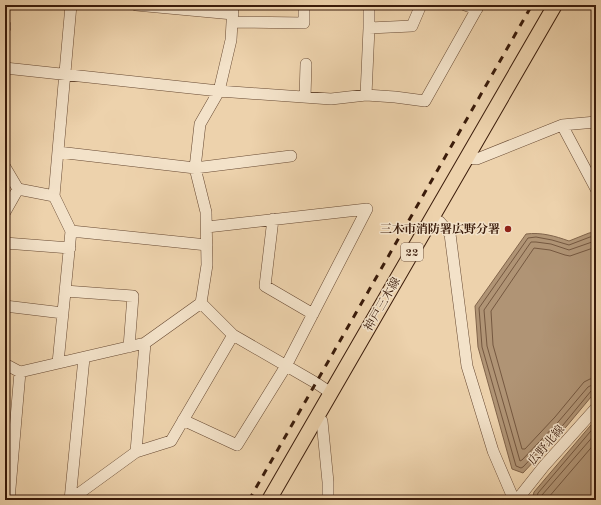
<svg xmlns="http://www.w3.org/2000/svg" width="601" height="505" viewBox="0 0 601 505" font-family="'Old Standard TT','Noto Serif JP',serif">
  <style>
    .water { fill: #b09475; stroke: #81644a }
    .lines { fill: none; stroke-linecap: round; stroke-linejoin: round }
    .shore { stroke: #755840; stroke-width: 1 }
    .minor-casing { stroke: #674932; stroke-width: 12 }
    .major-casing { stroke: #3a1b0a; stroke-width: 16 }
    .minor { stroke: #f3e2c9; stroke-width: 11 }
    .major { stroke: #edd2ac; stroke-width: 14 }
    .rail { stroke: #3a1b0a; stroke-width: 3; stroke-dasharray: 7 7; stroke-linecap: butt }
    .poi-dot { fill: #8f2418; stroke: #f3e2c9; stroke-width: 1.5 }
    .labels { text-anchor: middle; stroke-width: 3; stroke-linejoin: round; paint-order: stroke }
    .shield { fill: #f3e2c9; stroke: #725743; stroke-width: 1 }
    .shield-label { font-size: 11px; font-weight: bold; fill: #3a1b0a }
    .poi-label { font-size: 12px; font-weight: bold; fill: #3a1b0a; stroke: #f3e2c9; text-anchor: end }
    .street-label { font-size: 12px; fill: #3a1b0a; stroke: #f3e2c9 }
  </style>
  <rect width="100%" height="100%" fill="#edd2ac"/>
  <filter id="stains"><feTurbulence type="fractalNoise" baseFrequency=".005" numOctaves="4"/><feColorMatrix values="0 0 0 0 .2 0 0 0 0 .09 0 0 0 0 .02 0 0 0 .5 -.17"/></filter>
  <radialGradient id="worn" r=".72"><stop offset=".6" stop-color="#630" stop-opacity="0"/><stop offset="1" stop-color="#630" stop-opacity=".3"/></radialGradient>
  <path class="water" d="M 596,232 L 596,391 L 566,427 L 523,473 L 512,469 L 478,347 L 475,306 L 526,234 C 541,232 555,236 569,241 L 589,233 Z
    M 596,419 L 596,500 L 532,500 L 534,492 Z"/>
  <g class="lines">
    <path class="shore" d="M 596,236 L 590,237 L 569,245 L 552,240 L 536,237 L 528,238 L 479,308 L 482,347 L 516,466 L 521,468 L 523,467 L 563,425 L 591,391 L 596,389
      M 596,241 L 592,242 L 569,250 L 551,244 L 536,242 L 531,242 L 484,310 L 487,346 L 520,461 L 522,460 L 559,421 L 588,387 L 592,385 L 596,384
      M 596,247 L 570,256 L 565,255 L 550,250 L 534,248 L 491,311 L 493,345 L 522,449 L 525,449 L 555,417 L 584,382 L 590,379 L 596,378
      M 536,500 L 538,493 L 596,425
      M 541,500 L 542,495 L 596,433
      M 547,500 L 548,498 L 596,442"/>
    <g class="minor-casing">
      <path id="minor" d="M 136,5 L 233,14
        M 465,5 L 477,9
        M 232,22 L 304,23 L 304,5
        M 5,25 L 5,28
        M 369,28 L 412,26 L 421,5
        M 5,68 L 219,91 L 331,99 L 366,95 L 395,97 L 425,101 L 479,5
        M 366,95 L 369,28 L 369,5
        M 305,97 L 306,64
        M 562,125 L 596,189
        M 58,152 L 195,168 L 291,156
        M 466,158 L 477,159 L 562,125 L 596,122
        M 5,167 L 18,189 L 5,212
        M 18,189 L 54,196
        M 273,219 L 265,286 L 313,314
        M 431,219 L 440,222 L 450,234 L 467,366 L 493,451 L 514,500
        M 71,231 L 207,245
        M 5,243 L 70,248
        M 65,291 L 133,296 L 129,347
        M 201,303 L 233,335 L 316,383 L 331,393
        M 5,306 L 63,313
        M 58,363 L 71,231 L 54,196 L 71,5
        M 5,364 L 20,372 L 145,343 L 201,303 L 207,265 L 206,212 L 195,168 L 200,124 L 219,91 L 231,40 L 233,5
        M 317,418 L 322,421 L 328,482 L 328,500
        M 183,420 L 237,445 L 286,366 L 367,209 L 207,227
        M 136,452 L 145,343
        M 9,500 L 20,372
        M 70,500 L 136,452 L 171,441 L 233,335
        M 70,500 L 84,358
        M 517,500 L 544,466 L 596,408"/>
    </g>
    <g class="major-casing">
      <path id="major" d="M 269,500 L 555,5"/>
    </g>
    <use href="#minor" class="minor"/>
    <use href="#major" class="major"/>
    <path class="rail" d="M 249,500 L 532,5"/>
  </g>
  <circle class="poi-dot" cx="508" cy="229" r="4"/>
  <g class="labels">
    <rect class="shield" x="401" y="243" width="22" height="18" rx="3"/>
    <g class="shield-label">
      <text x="412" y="256">22</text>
    </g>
    <g class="poi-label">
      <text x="500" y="233">三木市消防署広野分署</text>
    </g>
    <g class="street-label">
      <text transform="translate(382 304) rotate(-60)" y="4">神戸三木線</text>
      <text transform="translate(546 445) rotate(-49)" y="4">広野北線</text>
    </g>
  </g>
  <rect width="601" height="505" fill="none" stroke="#edd2ac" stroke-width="20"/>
  <rect x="6" y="6" width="589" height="493" fill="none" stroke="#3a1b0a" stroke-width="2"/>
  <rect x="10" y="10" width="581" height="485" fill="none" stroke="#3a1b0a"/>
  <rect width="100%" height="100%" filter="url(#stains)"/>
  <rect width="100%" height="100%" fill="url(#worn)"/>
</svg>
